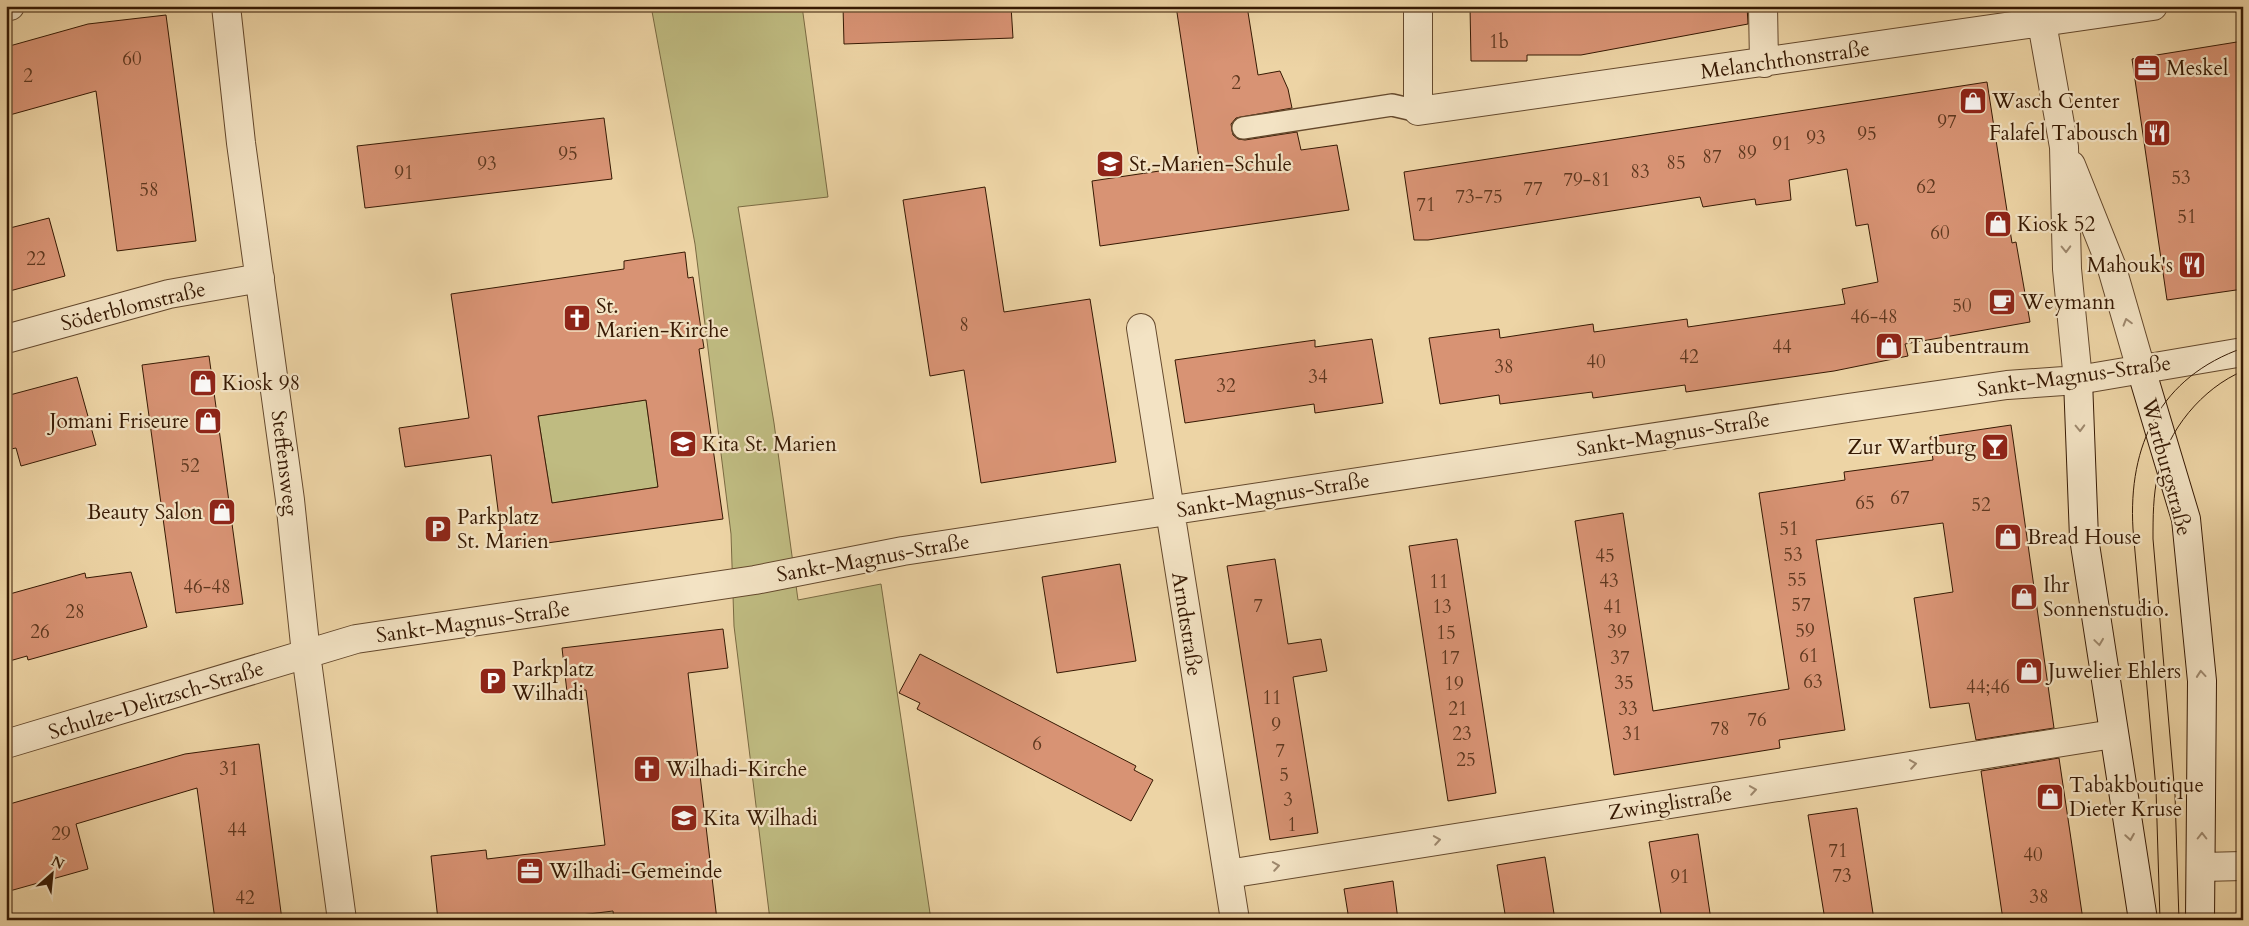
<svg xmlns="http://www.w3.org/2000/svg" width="2249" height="926" viewBox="0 0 2249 926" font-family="Cardo,serif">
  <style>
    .green { fill: #bfbb81; stroke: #7a6a42 }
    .building { fill: #d89374; stroke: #361903; fill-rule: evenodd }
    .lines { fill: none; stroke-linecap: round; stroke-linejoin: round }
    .lane-casing { stroke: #64482c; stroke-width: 24 }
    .street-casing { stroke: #64482c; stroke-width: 30 }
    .secondary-casing { stroke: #361903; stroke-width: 30 }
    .lane { stroke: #f3e3c4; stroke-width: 21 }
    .street { stroke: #f3e3c4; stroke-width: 28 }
    .secondary { stroke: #f3e3c4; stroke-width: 28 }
    .tram { stroke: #361903; stroke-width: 1 }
    .oneway { stroke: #9e886d }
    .labels { text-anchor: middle; stroke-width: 4.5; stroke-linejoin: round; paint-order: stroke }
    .number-label { font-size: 19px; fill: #5e381f }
    .street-label { font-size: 21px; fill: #361903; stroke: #f3e3c4 }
    .poi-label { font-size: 21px; fill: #361903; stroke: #f3e3c4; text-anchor: start }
  </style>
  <rect width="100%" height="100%" fill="#edd4a5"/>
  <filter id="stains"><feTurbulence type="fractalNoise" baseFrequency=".004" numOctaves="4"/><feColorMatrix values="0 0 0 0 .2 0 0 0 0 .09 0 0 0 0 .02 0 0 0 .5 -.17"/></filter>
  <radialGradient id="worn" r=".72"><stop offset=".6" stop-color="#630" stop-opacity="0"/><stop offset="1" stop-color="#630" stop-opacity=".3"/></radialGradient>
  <path class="green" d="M 651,6 L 802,6 L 828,197 L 738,207 L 774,423 L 798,600 L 881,584 L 931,920 L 770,920 L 734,626 L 731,534 L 695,244 Z
    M 646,400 L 658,487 L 552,503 L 538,416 Z"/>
  <path class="building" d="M 843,6 L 1011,6 L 1013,38 L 844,44 Z
    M 1176,6 L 1247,6 L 1258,75 L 1280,71 L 1288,89 L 1292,108 L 1236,118 L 1231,124 L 1233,135 L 1238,139 L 1245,140 L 1297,132 L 1301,150 L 1337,145 L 1349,210 L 1100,246 L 1092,181 L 1200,165 Z
    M 1470,6 L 1747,6 L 1748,24 L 1581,55 L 1527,55 L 1527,61 L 1471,61 Z
    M 166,15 L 196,241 L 117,251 L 96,91 L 6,116 L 6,47 L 88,24 Z
    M 2243,41 L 2243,289 L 2167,300 L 2132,59 Z
    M 1987,82 L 2012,243 L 2016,242 L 2030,322 L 1905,344 L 1908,356 L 1834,371 L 1686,392 L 1685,385 L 1593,398 L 1592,392 L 1500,404 L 1499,395 L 1440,404 L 1429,338 L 1499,329 L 1500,338 L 1593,324 L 1594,332 L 1687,319 L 1688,327 L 1845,304 L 1842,289 L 1878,282 L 1868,224 L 1856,226 L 1847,169 L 1789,180 L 1791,200 L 1756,205 L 1755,199 L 1703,207 L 1700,197 L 1428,240 L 1414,240 L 1404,172 Z
    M 604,118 L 612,179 L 365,208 L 357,146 Z
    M 985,187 L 1004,312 L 1090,299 L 1116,462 L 981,483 L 964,370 L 930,376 L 903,200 Z
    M 49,218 L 65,276 L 6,292 L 6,229 Z
    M 685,252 L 688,278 L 693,277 L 704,348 L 699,349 L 723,519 L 503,549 L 491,455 L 405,467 L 399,428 L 469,418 L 451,294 L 624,269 L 624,261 ZM 646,400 L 658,487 L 552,503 L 538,416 Z
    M 1372,339 L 1383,403 L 1315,413 L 1314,404 L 1185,423 L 1175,360 L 1315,340 L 1315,347 Z
    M 209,356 L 243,604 L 176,613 L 142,365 Z
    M 77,377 L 96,445 L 21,466 L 16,448 L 6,450 L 6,396 Z
    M 2011,425 L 2054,728 L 1976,740 L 1969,703 L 1930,708 L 1914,598 L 1953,592 L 1943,523 L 1816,540 L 1845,730 L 1779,740 L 1780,748 L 1614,775 L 1575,521 L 1623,513 L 1653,711 L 1789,689 L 1759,493 L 1845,480 L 1844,472 L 1933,460 L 1930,437 Z
    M 1457,539 L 1496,793 L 1448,801 L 1409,546 Z
    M 1275,559 L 1288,644 L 1321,639 L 1327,671 L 1293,677 L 1318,833 L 1270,840 L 1227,566 Z
    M 1120,564 L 1136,661 L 1057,673 L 1042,577 Z
    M 131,572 L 147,627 L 28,660 L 27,656 L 6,662 L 6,595 L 85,573 L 86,578 Z
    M 723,629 L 728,668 L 688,673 L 717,920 L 614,920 L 613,911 L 540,920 L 438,920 L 431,856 L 486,850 L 487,859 L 605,845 L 586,690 L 567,692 L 562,648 Z
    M 920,654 L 1136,766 L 1134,770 L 1153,780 L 1131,821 L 917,709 L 920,703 L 899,693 Z
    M 259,744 L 282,920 L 215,920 L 197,788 L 76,824 L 88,869 L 6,892 L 6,805 L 185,754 Z
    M 2059,758 L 2083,920 L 2003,920 L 1981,771 Z
    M 1857,808 L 1874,920 L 1825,920 L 1808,815 Z
    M 1698,834 L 1711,920 L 1662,920 L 1649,842 Z
    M 1545,857 L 1555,920 L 1506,920 L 1497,865 Z
    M 1393,881 L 1398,920 L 1349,920 L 1344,889 Z"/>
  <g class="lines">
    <g class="lane-casing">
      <path id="lane" d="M 1243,128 L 1392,105 L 1418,111"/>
    </g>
    <g class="street-casing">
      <path id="street" d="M 226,6 L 241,143 L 290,500 L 306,654 L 342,920
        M 1418,6 L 1418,111 L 2153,6
        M 1763,6 L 1764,63
        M 2039,6 L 2064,147 L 2067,269 L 2078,380
        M 6,7 L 10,6
        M 2071,165 L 2111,265 L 2141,369
        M 1141,328 L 1235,920
        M 6,339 L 169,294 L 260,278
        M 6,744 L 356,639 L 755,580 L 903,551 L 1848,408 L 2007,385 L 2078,380 L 2243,352
        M 2202,867 L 2243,866
        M 1228,874 L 2113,734"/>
    </g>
    <g class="secondary-casing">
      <path id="secondary" d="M 2141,369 L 2186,519 L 2202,681 L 2200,920
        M 2078,380 L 2084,538 L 2143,920"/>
    </g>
    <use href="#lane" class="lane"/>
    <use href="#street" class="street"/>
    <use href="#secondary" class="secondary"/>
    <path class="tram" d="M 2160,920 L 2156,789 L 2133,529 C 2128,445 2160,377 2243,348
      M 2179,920 L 2175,795 L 2153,539 C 2153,518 2153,495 2158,474 C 2167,431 2202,388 2243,371"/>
  </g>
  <defs><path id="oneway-chevron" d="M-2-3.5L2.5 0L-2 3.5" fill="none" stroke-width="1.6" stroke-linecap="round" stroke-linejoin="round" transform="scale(1.25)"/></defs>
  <g class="oneway">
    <use href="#oneway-chevron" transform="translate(2066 249) rotate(89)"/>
    <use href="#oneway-chevron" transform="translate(2127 322) rotate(-106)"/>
    <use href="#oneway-chevron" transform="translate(2080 428) rotate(88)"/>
    <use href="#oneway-chevron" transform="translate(2099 642) rotate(82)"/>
    <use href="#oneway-chevron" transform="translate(2201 674) rotate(-95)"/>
    <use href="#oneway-chevron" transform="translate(1913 764) rotate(-9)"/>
    <use href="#oneway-chevron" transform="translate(1753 790) rotate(-9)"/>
    <use href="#oneway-chevron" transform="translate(2202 836) rotate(-90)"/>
    <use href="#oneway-chevron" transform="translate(2130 837) rotate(81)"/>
    <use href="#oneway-chevron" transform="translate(1437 840) rotate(-9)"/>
    <use href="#oneway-chevron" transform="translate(1276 866) rotate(-9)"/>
  </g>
  <defs>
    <g id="office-square" transform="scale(1.4375)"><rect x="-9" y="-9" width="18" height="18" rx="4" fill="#8f2418" stroke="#f3e3c4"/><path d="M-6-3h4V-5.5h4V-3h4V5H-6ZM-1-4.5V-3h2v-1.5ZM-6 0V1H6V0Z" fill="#fff"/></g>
    <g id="shop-square" transform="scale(1.4375)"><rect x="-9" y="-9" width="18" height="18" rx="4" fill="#8f2418" stroke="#f3e3c4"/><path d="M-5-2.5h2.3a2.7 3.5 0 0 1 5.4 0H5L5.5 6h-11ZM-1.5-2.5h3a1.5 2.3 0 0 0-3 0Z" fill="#fff"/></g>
    <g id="restaurant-square" transform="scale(1.4375)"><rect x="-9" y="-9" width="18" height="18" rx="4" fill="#8f2418" stroke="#f3e3c4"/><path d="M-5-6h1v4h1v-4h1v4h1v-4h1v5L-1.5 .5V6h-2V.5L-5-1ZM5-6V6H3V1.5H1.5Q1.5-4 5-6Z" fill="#fff"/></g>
    <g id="school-square" transform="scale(1.4375)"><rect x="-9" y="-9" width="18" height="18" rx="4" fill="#8f2418" stroke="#f3e3c4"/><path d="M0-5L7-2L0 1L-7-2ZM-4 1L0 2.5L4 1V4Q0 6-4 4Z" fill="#fff"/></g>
    <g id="cafe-square" transform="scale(1.4375)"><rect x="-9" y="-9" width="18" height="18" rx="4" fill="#8f2418" stroke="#f3e3c4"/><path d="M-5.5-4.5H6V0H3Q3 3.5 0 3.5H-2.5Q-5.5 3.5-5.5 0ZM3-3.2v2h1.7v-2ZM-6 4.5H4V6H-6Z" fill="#fff"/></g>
    <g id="church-square" transform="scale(1.4375)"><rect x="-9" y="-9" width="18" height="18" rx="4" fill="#8f2418" stroke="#f3e3c4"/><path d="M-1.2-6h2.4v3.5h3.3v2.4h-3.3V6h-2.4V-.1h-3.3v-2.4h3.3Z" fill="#fff"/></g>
    <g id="bar-square" transform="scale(1.4375)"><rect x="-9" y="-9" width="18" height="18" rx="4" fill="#8f2418" stroke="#f3e3c4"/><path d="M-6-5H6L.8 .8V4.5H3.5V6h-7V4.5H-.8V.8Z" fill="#fff"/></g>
    <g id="parking-square" transform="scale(1.4375)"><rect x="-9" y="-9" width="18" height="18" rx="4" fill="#8f2418" stroke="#f3e3c4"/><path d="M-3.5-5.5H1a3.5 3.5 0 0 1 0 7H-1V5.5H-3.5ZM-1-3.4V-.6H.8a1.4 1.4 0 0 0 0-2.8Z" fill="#fff"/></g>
  </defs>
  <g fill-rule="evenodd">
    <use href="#office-square" x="2147" y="68"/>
    <use href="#shop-square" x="1973" y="101"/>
    <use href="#restaurant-square" x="2157" y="133"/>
    <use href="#school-square" x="1110" y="164"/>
    <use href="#shop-square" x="1998" y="224"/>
    <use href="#restaurant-square" x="2192" y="265"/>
    <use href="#cafe-square" x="2002" y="302"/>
    <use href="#church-square" x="577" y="318"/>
    <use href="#shop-square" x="1889" y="346"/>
    <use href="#shop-square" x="203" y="383"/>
    <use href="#shop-square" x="208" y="421"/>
    <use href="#school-square" x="683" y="444"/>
    <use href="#bar-square" x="1995" y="447"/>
    <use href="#shop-square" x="222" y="512"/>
    <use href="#parking-square" x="438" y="529"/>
    <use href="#shop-square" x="2008" y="537"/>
    <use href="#shop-square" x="2024" y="597"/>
    <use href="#shop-square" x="2029" y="671"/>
    <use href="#parking-square" x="493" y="681"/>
    <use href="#church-square" x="647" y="769"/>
    <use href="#shop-square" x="2050" y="797"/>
    <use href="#school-square" x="684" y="818"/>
    <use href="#office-square" x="530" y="871"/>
  </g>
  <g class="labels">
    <g class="number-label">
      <text x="1499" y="48">1b</text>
      <text x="132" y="65">60</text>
      <text x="28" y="82">2</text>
      <text x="1236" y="89">2</text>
      <text x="1947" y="128">97</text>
      <text x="1867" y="140">95</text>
      <text x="1816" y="144">93</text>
      <text x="1782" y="150">91</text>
      <text x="1747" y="159">89</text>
      <text x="568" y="160">95</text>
      <text x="1712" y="163">87</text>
      <text x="1676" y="169">85</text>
      <text x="487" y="170">93</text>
      <text x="1640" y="178">83</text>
      <text x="404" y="179">91</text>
      <text x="2181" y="184">53</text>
      <text x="1587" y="186">79-81</text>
      <text x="1926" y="193">62</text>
      <text x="1533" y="195">77</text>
      <text x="149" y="196">58</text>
      <text x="1479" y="203">73-75</text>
      <text x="1426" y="211">71</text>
      <text x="2187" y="223">51</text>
      <text x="1940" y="239">60</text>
      <text x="36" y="265">22</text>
      <text x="1962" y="312">50</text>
      <text x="1874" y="323">46-48</text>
      <text x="964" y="331">8</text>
      <text x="1782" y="353">44</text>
      <text x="1689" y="363">42</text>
      <text x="1596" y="368">40</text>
      <text x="1504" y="373">38</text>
      <text x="1318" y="383">34</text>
      <text x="1226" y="392">32</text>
      <text x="190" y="472">52</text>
      <text x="1900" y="504">67</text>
      <text x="1865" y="509">65</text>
      <text x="1981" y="511">52</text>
      <text x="1789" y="535">51</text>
      <text x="1793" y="561">53</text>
      <text x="1605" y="562">45</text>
      <text x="1797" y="586">55</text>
      <text x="1609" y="587">43</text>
      <text x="1439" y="588">11</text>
      <text x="207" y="593">46-48</text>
      <text x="1801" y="611">57</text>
      <text x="1258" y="612">7</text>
      <text x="1442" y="613">13</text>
      <text x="1613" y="613">41</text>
      <text x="75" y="618">28</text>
      <text x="1805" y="637">59</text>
      <text x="40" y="638">26</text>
      <text x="1617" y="638">39</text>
      <text x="1446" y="639">15</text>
      <text x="1809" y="662">61</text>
      <text x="1450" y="664">17</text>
      <text x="1620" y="664">37</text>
      <text x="1813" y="688">63</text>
      <text x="1624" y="689">35</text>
      <text x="1454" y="690">19</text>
      <text x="1988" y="693">44;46</text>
      <text x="1272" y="704">11</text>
      <text x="1458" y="715">21</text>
      <text x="1628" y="715">33</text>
      <text x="1757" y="726">76</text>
      <text x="1276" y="731">9</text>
      <text x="1720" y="735">78</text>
      <text x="1462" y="740">23</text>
      <text x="1632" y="740">31</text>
      <text x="1037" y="750">6</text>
      <text x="1280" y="757">7</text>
      <text x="1466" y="766">25</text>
      <text x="229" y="775">31</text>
      <text x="1284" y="781">5</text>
      <text x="1288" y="806">3</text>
      <text x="1292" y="831">1</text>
      <text x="237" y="836">44</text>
      <text x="61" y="840">29</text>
      <text x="1838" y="857">71</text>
      <text x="2033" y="861">40</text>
      <text x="1842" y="882">73</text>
      <text x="1680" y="883">91</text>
      <text x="2039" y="903">38</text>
      <text x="245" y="904">42</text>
    </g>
    <g class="street-label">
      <text transform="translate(1785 60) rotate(-8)" y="7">Melanchthonstraße</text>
      <text transform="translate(133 306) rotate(-14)" y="7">Söderblomstraße</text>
      <text transform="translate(2074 376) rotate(-8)" y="7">Sankt-Magnus-Straße</text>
      <text transform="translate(1673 434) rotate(-9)" y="7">Sankt-Magnus-Straße</text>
      <text transform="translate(285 463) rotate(83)" y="7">Steffensweg</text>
      <text transform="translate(2167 467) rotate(75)" y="7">Wartburgstraße</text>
      <text transform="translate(1273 495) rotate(-9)" y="7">Sankt-Magnus-Straße</text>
      <text transform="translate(873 558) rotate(-10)" y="7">Sankt-Magnus-Straße</text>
      <text transform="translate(473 622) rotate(-8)" y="7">Sankt-Magnus-Straße</text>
      <text transform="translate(1187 624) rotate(81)" y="7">Arndtstraße</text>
      <text transform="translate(156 700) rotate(-17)" y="7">Schulze-Delitzsch-Straße</text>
      <text transform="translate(1670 803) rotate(-9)" y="7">Zwinglistraße</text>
    </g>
    <g class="poi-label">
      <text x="2166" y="75">Meskel</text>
      <text x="1992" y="108">Wasch Center</text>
      <text x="2138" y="140" text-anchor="end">Falafel Tabousch</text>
      <text x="1129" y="171">St.-Marien-Schule</text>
      <text x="2017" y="231">Kiosk 52</text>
      <text x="2173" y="272" text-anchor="end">Mahouk's</text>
      <text x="2021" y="309">Weymann</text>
      <text x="596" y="313">St.<tspan x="596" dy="24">Marien-Kirche</tspan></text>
      <text x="1908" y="353">Taubentraum</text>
      <text x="222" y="390">Kiosk 98</text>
      <text x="189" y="428" text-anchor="end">Jomani Friseure</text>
      <text x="702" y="451">Kita St. Marien</text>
      <text x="1976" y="454" text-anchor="end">Zur Wartburg</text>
      <text x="203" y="519" text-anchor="end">Beauty Salon</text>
      <text x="457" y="524">Parkplatz<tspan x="457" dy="24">St. Marien</tspan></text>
      <text x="2027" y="544">Bread House</text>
      <text x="2043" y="592">Ihr<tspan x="2043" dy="24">Sonnenstudio.</tspan></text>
      <text x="512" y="676">Parkplatz<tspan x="512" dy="24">Wilhadi</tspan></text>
      <text x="2048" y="678">Juwelier Ehlers</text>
      <text x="666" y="776">Wilhadi-Kirche</text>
      <text x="2069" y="792">Tabakboutique<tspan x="2069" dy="24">Dieter Kruse</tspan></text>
      <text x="703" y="825">Kita Wilhadi</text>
      <text x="549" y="878">Wilhadi-Gemeinde</text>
    </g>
  </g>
  <rect width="2249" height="926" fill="none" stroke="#edd4a5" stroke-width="25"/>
  <rect x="8" y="8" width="2234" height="911" fill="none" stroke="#361903" stroke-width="2.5"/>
  <rect x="12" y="12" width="2224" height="901" fill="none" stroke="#361903"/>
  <g transform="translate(52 874) rotate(27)" stroke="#f3e3c4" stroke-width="4" paint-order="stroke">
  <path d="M0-4L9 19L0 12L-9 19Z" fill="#361903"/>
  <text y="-8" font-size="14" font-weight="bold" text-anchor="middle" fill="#361903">N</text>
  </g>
  <rect width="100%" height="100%" filter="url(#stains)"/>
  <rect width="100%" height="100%" fill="url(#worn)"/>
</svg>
